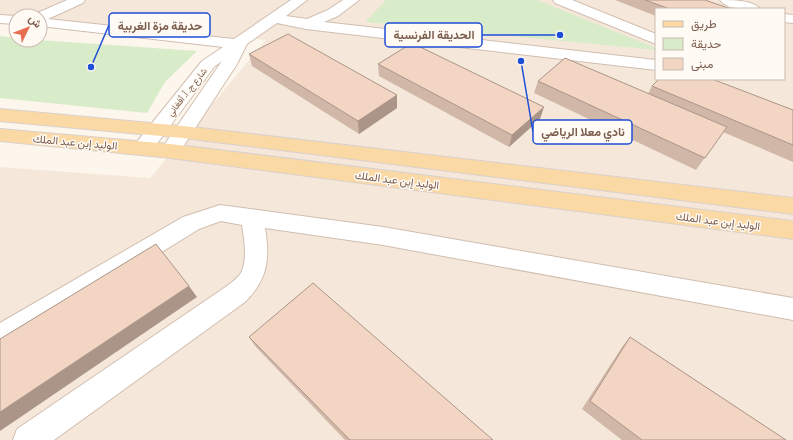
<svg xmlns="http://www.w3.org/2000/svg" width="793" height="440" viewBox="0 0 793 440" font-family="'Source Sans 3',Vazirmatn,sans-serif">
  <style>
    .residential { fill: #f5e8da; fill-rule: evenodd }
    .green { fill: #d8ecc9 }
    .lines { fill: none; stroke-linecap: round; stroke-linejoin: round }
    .minor-casing { stroke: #d1beb0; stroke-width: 2 }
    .major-casing { stroke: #dad1cd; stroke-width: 2 }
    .minor { fill: #fff; fill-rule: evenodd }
    .major { fill: #fbd9a5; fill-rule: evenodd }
    .wall { fill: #d1b7a8 }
    .shaded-wall { fill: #aa9588 }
    .building { fill: #f3d5c3; stroke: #aa9588 }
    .labels { text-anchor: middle; stroke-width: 3; stroke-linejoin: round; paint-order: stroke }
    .far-street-label { font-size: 9px; fill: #7a5c4d; stroke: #fffaf3 }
    .street-label { font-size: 11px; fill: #7a5c4d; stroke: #fffaf3 }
    .leader { fill: none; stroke: #1d4ed8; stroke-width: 1.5 }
    .callout-dot { fill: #1d4ed8; stroke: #fffaf3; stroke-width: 1.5 }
    .callout { fill: #fffaf3; stroke: #1d4ed8; stroke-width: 1.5 }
    .callout-label { font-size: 12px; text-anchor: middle; font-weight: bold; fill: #7a5c4d }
  </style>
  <rect width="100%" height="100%" fill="#fdf6ec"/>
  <path class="residential" d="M 0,0 L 793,0 L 793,440 L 0,440 L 0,167 L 150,178 L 266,40 L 247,38 L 239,44 L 40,22 L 40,16 L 16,16 L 0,19 ZM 656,9 L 784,9 L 784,79 L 656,79 Z"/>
  <path class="green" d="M 386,0 L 537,0 L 656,48 L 656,50 L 365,22 Z
    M 0,36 L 16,38 L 16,40 L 40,40 L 197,51 L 165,82 L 147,113 L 0,98 Z"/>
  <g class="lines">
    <g class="minor-casing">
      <path id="minor" d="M 67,0 L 85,0 L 83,3 L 48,19 L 234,39 L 291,0 L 307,0 L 286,16 L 307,19 L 328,10 L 343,0 L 359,0 L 338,16 L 324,22 L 656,60 L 656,70 L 306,29 L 277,23 L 247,44 L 237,64 L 177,156 L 170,158 L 163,156 L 160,151 L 222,61 L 214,67 L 150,153 L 143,155 L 136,153 L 133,148 L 136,143 L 202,61 L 223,47 L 40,26 L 40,16 L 34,16 L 35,14 Z
        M 553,0 L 572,0 L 656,34 L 656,44 L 555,3 Z
        M 720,0 C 732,0 753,0 760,9 C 748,9 728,11 720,0 Z
        M 784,14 L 793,15 L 793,23 L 784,22 Z
        M 0,15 L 17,16 L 16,24 L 0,23 Z
        M 220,205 L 383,227 L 793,298 L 793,320 L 383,245 L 265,228 C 270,259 268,279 245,302 L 54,440 L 13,440 L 17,429 L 227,286 C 232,282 238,278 241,273 C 248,259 244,239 242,225 L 221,221 L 199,229 L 9,346 L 0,349 L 0,323 L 183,217 Z"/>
    </g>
    <g class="major-casing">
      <path id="major" d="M 0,109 L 183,126 L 793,198 L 793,214 L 183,138 L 0,121 Z
        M 0,129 L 170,144 L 793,221 L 793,239 L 170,158 L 0,141 Z"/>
    </g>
    <use href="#minor" class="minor"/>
    <use href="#major" class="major"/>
  </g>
  <path class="wall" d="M 615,0 L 705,0 L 731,9 L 656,9 L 656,16 Z
    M 249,54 L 397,95 L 397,108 L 359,134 L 252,66 Z
    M 378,64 L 540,119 L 509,147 L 379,76 Z
    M 538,81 L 648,94 L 652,86 L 793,110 L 793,162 L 723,132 L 696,170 L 534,93 Z
    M 249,337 L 493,440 L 345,440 L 255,346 Z
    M 630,337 L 786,440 L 622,440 L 582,409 L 622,347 Z"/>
  <path class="shaded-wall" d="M 397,95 L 397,108 L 359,134 L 358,121 Z
    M 544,107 L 540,119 L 509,147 L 512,135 Z
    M 189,286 L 197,297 L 0,431 L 0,412 Z"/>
  <path class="building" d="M 645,0 L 705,0 L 731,9 L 670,9 Z
    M 288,34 L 397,95 L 358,121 L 249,54 Z
    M 412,43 L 544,107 L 512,135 L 378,64 Z
    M 565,58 L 727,127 L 705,158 L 538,81 Z
    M 659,79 L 712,79 L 793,110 L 793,145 L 652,86 Z
    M 156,244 L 189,286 L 0,412 L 0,339 Z
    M 313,283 L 493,440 L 350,440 L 249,337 Z
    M 630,337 L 786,440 L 642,440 L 590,401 Z"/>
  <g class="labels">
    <g class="far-street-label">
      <text transform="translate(187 92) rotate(-52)" y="3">شارع ج. أ. أفغاني</text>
    </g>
    <g class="street-label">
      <text transform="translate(75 142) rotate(5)" y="4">الوليد إبن عبد الملك</text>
      <text transform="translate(397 180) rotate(7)" y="4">الوليد إبن عبد الملك</text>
      <text transform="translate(718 221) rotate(7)" y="4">الوليد إبن عبد الملك</text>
    </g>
  </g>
  <path class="leader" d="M91 67L109 25M560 35L482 35M521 61L533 132"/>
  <g class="callout-dot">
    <circle cx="91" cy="67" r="4"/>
    <circle cx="560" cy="35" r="4"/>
    <circle cx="521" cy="61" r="4"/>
  </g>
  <g class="callout">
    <rect x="109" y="13" width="101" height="24" rx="4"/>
    <rect x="385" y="23" width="97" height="24" rx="4"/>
    <rect x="533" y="120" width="99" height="24" rx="4"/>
  </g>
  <g class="callout-label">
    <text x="160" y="30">حديقة مزة الغربية</text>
    <text x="434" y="39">الحديقة الفرنسية</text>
    <text x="583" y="136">نادي معلا الرياضي</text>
  </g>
  <rect x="655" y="8" width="130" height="72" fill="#fffaf3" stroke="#cabbb1"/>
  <rect x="663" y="21" width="20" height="6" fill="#fbd9a5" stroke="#cabbb1"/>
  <text x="691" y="28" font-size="12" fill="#7a5c4d">طريق</text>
  <rect x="663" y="38" width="20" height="12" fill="#d8ecc9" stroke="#cabbb1"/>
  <text x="691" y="48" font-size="12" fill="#7a5c4d">حديقة</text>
  <rect x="663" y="58" width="20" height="12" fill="#f3d5c3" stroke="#cabbb1"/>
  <text x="691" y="68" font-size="12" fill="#7a5c4d">مبنى</text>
  <g transform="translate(28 28) rotate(47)"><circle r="19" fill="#fffaf3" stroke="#cabbb1"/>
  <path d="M0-3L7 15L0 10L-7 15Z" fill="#e76f51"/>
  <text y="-6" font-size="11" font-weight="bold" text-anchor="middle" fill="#7a5c4d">ش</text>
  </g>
</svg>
